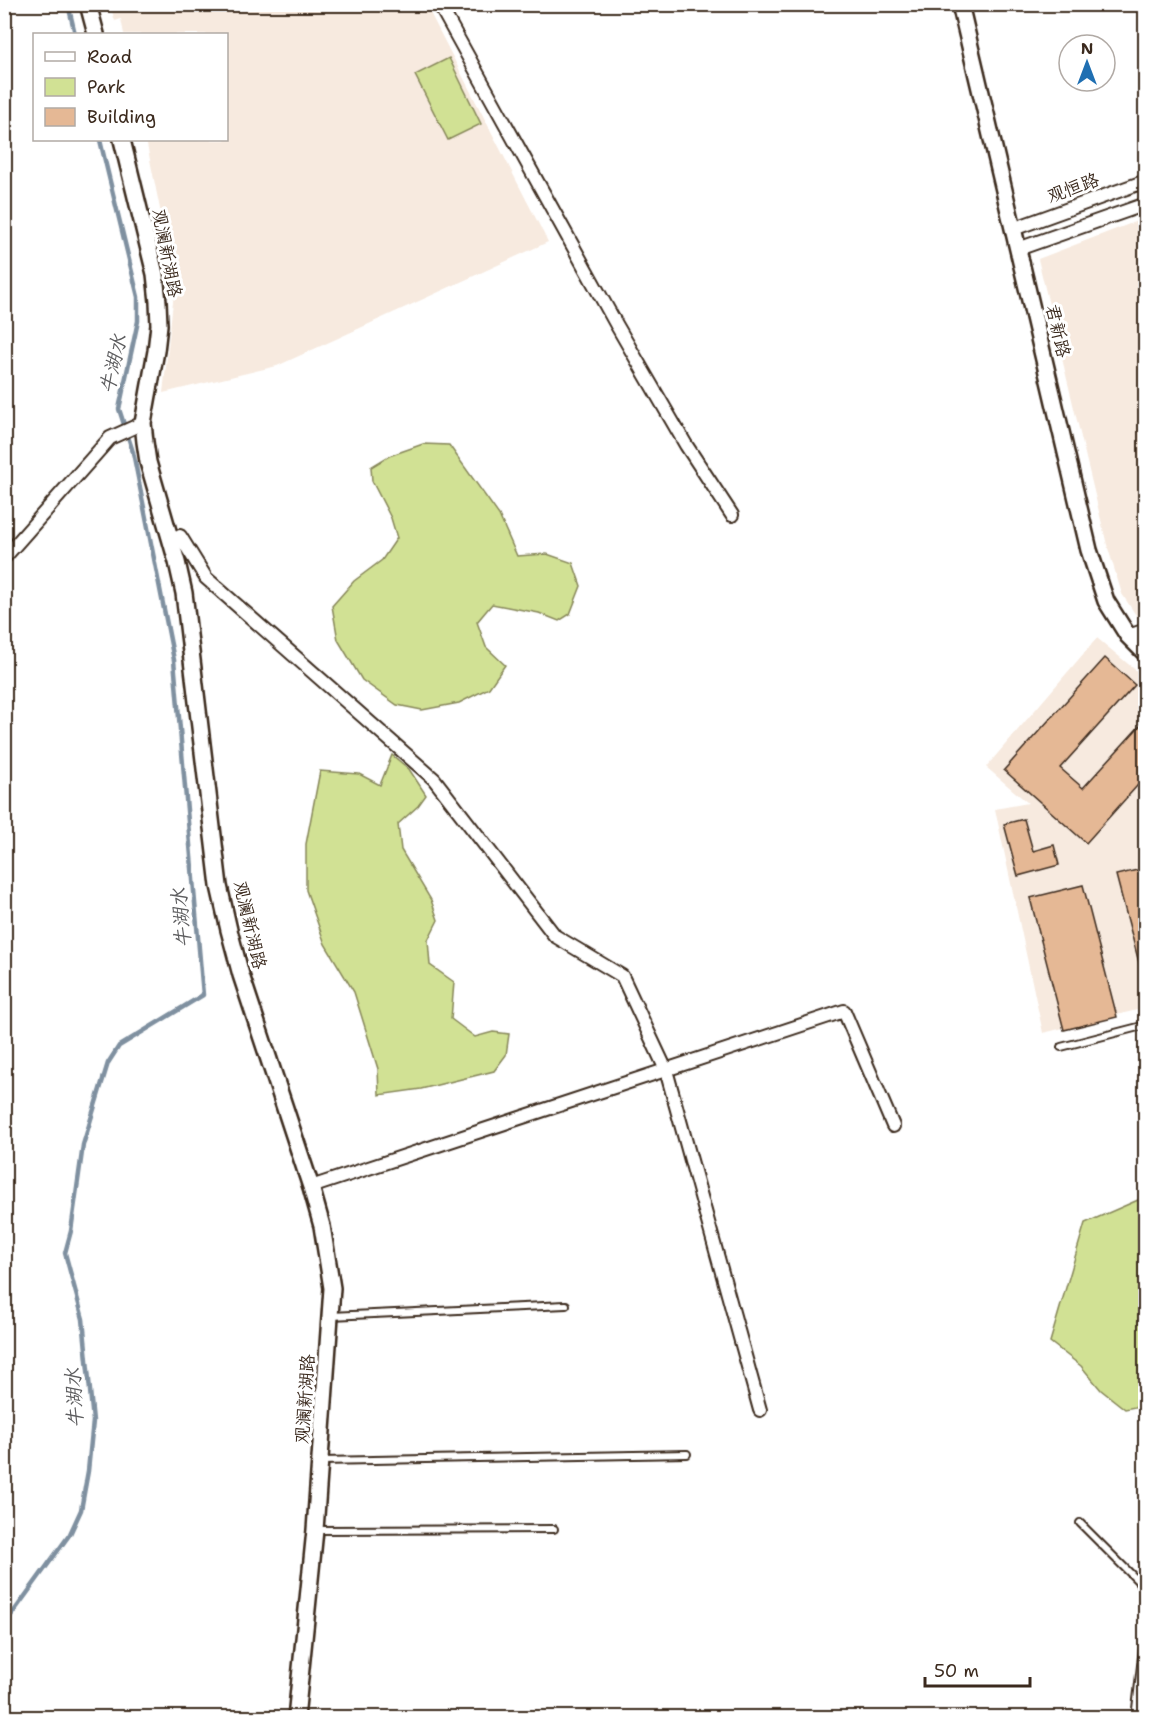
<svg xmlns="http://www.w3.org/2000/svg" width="1150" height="1722" viewBox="0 0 1150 1722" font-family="'Shantell Sans','LXGW WenKai TC',sans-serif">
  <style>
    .built { fill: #f7eadf }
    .green { fill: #d1e194; stroke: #868659; stroke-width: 1.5 }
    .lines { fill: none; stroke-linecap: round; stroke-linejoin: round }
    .stream { stroke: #7f90a0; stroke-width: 4.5 }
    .building { fill: #e5b895; stroke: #3b2a1e; stroke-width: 1.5 }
    .service-casing { stroke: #3b2a1e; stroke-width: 10 }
    .minor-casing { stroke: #3b2a1e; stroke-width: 16 }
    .tertiary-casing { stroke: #3b2a1e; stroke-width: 20 }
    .service { stroke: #fff; stroke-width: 6 }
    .minor { stroke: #fff; stroke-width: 12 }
    .tertiary { stroke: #fff; stroke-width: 15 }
    .labels { text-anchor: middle; stroke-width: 6; stroke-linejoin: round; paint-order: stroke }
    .street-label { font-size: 18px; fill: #3b2a1e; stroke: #fff }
    .water-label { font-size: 20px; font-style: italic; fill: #5d5d5f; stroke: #fff }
  </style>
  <rect width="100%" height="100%" fill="#fff"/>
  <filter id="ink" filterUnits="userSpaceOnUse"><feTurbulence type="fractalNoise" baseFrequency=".0167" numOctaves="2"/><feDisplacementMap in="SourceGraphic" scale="12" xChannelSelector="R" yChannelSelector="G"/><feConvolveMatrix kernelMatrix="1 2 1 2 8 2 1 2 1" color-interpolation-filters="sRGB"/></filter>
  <g filter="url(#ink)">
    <path class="built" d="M 110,5 L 426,5 L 548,242 L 277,366 L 163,393 L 175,283 L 146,140 L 226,140 L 226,34 L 124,34 L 121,19 L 115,21 Z
      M 1145,218 L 1145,629 L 1122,594 L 1107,545 L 1038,259 Z
      M 1097,638 L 1145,678 L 1145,1008 L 1043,1033 L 995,809 L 1028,803 L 986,767 Z"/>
    <path class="green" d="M 449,58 L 481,124 L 448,140 L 415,75 Z
      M 423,444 L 449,445 L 499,515 L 517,556 L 547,554 L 573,563 L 581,586 L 570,614 L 559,621 L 539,613 L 492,604 L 477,622 L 486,647 L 505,665 L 489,688 L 459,703 L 422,710 L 397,705 L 362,680 L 338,640 L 332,606 L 354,581 L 382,560 L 397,538 L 391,518 L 372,481 L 371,467 L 389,456 Z
      M 392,755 L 409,769 L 426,795 L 418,806 L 398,824 L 401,850 L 431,900 L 438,920 L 428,940 L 430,965 L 454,982 L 451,1019 L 475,1037 L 493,1032 L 509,1034 L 506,1055 L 494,1071 L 421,1089 L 379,1095 L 378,1069 L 354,992 L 325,944 L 306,890 L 306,844 L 320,771 L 359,774 L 380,785 Z
      M 1145,1197 L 1145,1405 L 1125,1409 L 1101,1390 L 1081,1366 L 1050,1342 L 1085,1223 Z"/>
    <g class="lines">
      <path class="stream" d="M 68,4 L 75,34
        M 4,1625 L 70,1534 L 81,1510 L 88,1471 L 93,1421 L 83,1319 L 65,1253 L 71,1231 L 83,1145 L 108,1063 L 119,1046 L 203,995 L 174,660 L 133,452 L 119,409 L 138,321 L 138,297 L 100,140"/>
    </g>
    <path class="building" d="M 1105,658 L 1135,685 L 1060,768 L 1083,788 L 1146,719 L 1146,776 L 1086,843 L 1004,770 Z
      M 1024,819 L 1033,851 L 1054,845 L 1059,865 L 1018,876 L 1004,824 Z
      M 1146,868 L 1146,973 L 1142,974 L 1116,875 Z
      M 1083,885 L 1117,1017 L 1064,1030 L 1030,898 Z"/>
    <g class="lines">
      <g class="service-casing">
        <path id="service" d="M 1061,1047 L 1146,1025
          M 331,1316 L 566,1305
          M 321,1461 L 687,1454
          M 1080,1523 L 1146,1589
          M 315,1530 L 554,1529"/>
      </g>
      <g class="minor-casing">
        <path id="minor" d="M 439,4 L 616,324 L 686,445 L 732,515
          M 1013,229 L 1146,181
          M 1018,249 L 1146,204
          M 180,536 L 206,578 L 434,779 L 555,936 L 622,976 L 666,1070 L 760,1410
          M 4,558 L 110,438 L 143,423
          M 1128,636 L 1146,630
          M 311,1187 L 844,1011 L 893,1126
          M 1138,1718 L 1146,1648"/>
      </g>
      <g class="tertiary-casing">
        <path id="tertiary" d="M 88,4 L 96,34
          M 960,4 L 1089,550 L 1106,601 L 1128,636 L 1146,654
          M 122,140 L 155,274 L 158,302 L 159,325 L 156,351 L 143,423 L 145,442 L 148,462 L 177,562 L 184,593 L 219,886 L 229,930 L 241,975 L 311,1187 L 322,1226 L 332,1288 L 315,1530 L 296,1718"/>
      </g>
      <use href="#service" class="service"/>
      <use href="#minor" class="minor"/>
      <use href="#tertiary" class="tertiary"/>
    </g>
  </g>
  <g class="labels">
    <g class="street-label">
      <text transform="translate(1073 188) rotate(-20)" y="6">观恒路</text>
      <text transform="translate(167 253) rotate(79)" y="6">观澜新湖路</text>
      <text transform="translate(1058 331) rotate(77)" y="6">君新路</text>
      <text transform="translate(250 925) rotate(77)" y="6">观澜新湖路</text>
      <text transform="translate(305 1399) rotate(-86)" y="6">观澜新湖路</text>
    </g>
    <g class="water-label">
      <text transform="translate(113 364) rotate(-77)" y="7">牛湖水</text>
      <text transform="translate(181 918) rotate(-95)" y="7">牛湖水</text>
      <text transform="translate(74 1398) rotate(-93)" y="7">牛湖水</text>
    </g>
  </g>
  <rect width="1150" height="1722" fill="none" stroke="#fff" stroke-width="24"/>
  <rect x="12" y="12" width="1126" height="1698" fill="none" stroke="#3b2a1e" stroke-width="2" filter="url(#ink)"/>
  <rect x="33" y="33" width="195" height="108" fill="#ffffff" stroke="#b1aaa5" stroke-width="1.5"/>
  <rect x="45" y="52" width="30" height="9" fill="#ffffff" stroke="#b1aaa5" stroke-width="1.5"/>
  <text x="87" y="63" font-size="18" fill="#3b2a1e">Road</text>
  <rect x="45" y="78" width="30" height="18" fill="#d1e194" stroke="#b1aaa5" stroke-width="1.5"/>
  <text x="87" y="93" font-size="18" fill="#3b2a1e">Park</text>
  <rect x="45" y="108" width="30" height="18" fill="#e5b895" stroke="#b1aaa5" stroke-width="1.5"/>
  <text x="87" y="123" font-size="18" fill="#3b2a1e">Building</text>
  <g transform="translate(1087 63)"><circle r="28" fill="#ffffff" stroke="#b1aaa5" stroke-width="1.5"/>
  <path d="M0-4.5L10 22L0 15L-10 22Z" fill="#1f6fb2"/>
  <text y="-9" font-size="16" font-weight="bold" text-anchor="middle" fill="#3b2a1e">N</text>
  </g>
  <path d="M925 1677v9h105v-9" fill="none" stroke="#3b2a1e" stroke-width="3"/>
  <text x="934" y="1677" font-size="18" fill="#3b2a1e" stroke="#ffffff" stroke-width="4.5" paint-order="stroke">50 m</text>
</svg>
